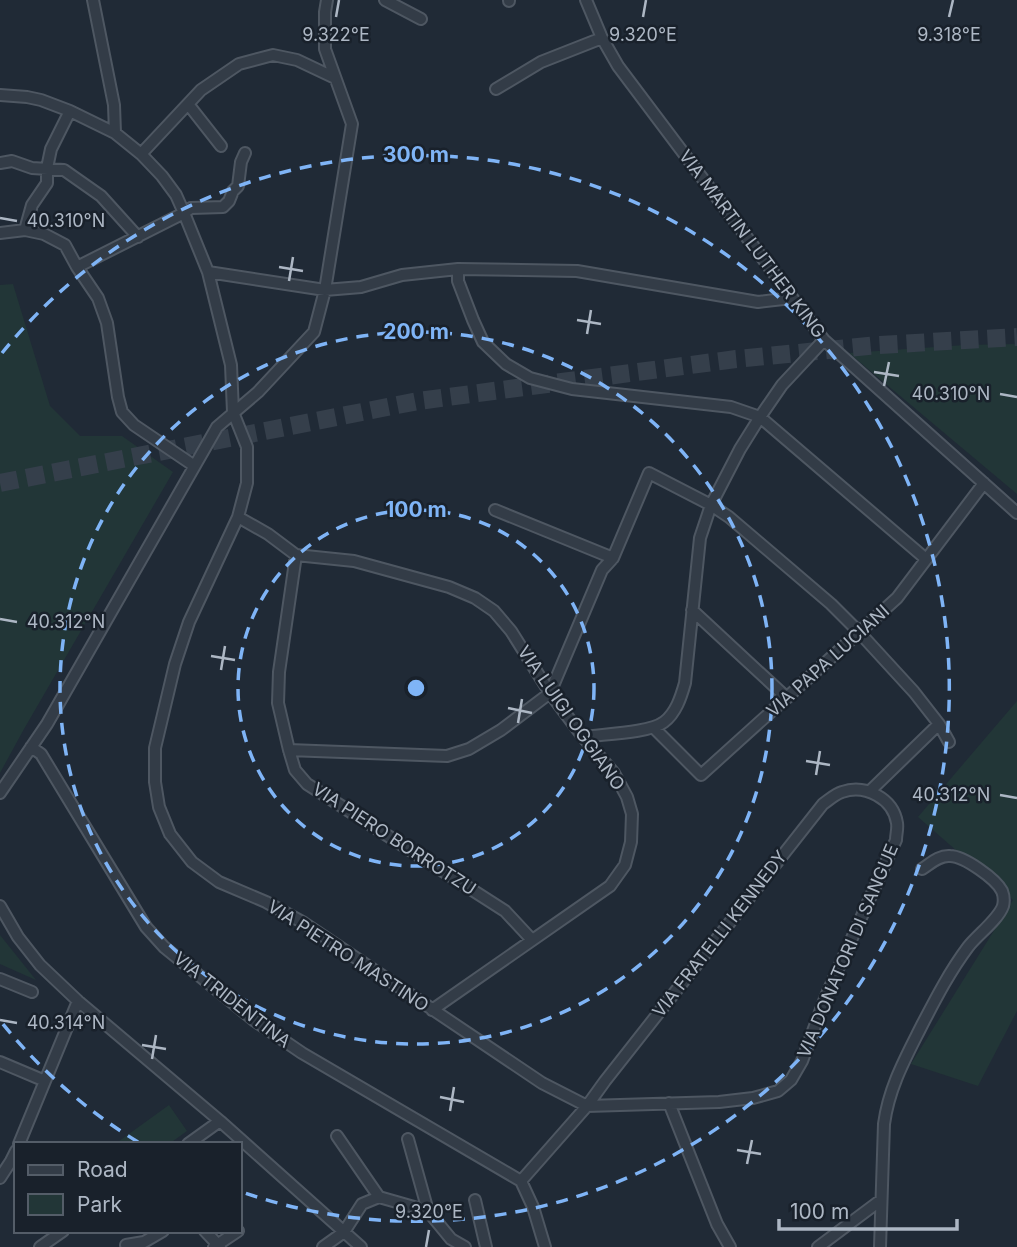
<svg xmlns="http://www.w3.org/2000/svg" width="1017" height="1247" viewBox="0 0 1017 1247" font-family="Inter,sans-serif">
  <style>
    .green { fill: #223637 }
    .lines { fill: none; stroke-linecap: round; stroke-linejoin: round }
    .primary-tunnel { stroke: #353f4b; stroke-width: 18; stroke-dasharray: 18 9; stroke-linecap: butt }
    .street-casing { stroke: #4e5762; stroke-width: 14 }
    .street { stroke: #333c47; stroke-width: 10 }
    .ticks { fill: none; stroke: #adb7c4; stroke-width: 2.5 }
    .ring { fill: none; stroke: #7fb4f6; stroke-width: 3.5; stroke-dasharray: 12 9 }
    .labels { text-anchor: middle; stroke-width: 5; stroke-linejoin: round; paint-order: stroke }
    .street-label { font-size: 18px; fill: #adb7c4; stroke: #19212b }
    .ticks-label { font-size: 18px; text-anchor: middle; fill: #adb7c4; stroke: #19212b; stroke-width: 5; stroke-linejoin: round; paint-order: stroke }
    .centre { fill: #7fb4f6; stroke: #19212b; stroke-width: 3.5 }
    .ring-label { font-size: 21px; text-anchor: middle; font-weight: bold; fill: #7fb4f6; stroke: #19212b; stroke-width: 5; stroke-linejoin: round; paint-order: stroke }
  </style>
  <rect width="100%" height="100%" fill="#202a36"/>
  <path class="green" d="M 13,284 L 50,406 L 80,436 L 122,436 L 173,472 L 24,729 L 0,773 L 0,285 Z
    M 1017,344 L 1017,494 L 849,353 L 965,345 Z
    M 1017,701 L 1017,1011 L 978,1086 L 911,1064 L 1013,900 L 918,817 Z
    M 0,935 L 36,980 L 0,964 Z
    M 169,1105 L 187,1131 L 169,1144 L 115,1144 Z"/>
  <g class="lines">
    <path class="primary-tunnel" d="M 0,483 L 418,401 L 736,359 L 879,345 L 1017,337"/>
    <g class="street-casing">
      <path id="street" d="M 93,0 L 114,105 L 115,133
        M 385,0 L 421,19
        M 509,0 L 509,1
        M 586,0 L 602,38 L 618,66 L 824,340 L 1017,513
        M 496,89 L 541,62 L 602,38
        M 0,95 L 27,97 L 41,100 L 70,111 L 115,133 L 141,154 L 162,176 L 176,195 L 184,213 L 208,272 L 231,365 L 233,412 L 247,447 L 247,483 L 238,517 L 189,622 L 175,664 L 155,748 L 155,782 L 159,807 L 170,834 L 192,862 L 219,882 L 266,902 L 304,923 L 542,1083 L 587,1106
        M 188,104 L 221,146
        M 141,154 L 201,90 L 239,64 L 273,55 L 297,60 L 335,78
        M 0,163 L 12,161 L 32,168 L 64,170 L 101,196 L 138,237
        M 25,230 L 32,205 L 47,183 L 47,168 L 51,149 L 70,111
        M 0,233 L 25,230 L 44,234 L 65,245 L 77,267 L 98,298 L 107,323 L 118,397 L 122,412 L 134,425 L 193,465
        M 77,267 L 184,213 L 191,208 L 223,207 L 229,201 L 233,191 L 238,186 L 241,162 L 245,153
        M 458,269 L 458,281 L 473,320 L 483,342 L 506,364 L 530,378 L 572,389 L 731,407 L 760,417 L 926,559
        M 208,272 L 325,290 L 361,287 L 402,275 L 458,269 L 577,271 L 758,302 L 792,298
        M 495,510 L 613,558
        M 238,517 L 268,534 L 296,555 L 354,561 L 449,587 L 475,598 L 494,611 L 511,631 L 550,693 L 583,737 L 614,773 L 627,797 L 632,814 L 631,842 L 625,865 L 610,886 L 432,1010
        M 296,555 L 279,672 L 278,703 L 289,750 L 295,770 L 307,784 L 505,911 L 532,940
        M 692,610 L 787,698
        M 654,728 L 701,775 L 897,598 L 984,483
        M 583,737 C 603,734 650,733 664,722 C 676,713 681,697 685,683 L 700,538 L 711,505 L 740,449 L 760,417 L 782,385 L 824,340
        M 31,747 L 41,754 L 146,927 L 164,947 L 255,1021 L 302,1053 L 521,1181 L 533,1207 L 545,1247
        M 289,750 L 447,756 L 469,749 L 501,730 L 550,693 L 602,570 L 613,558 L 649,473 L 711,505 L 729,517 L 831,604 L 859,632 L 914,692 L 939,724 L 949,742
        M 870,791 L 939,724
        M 0,793 L 47,724 L 217,427 L 258,392 L 314,332 L 325,290 L 352,124 L 325,49 L 325,12 L 327,0
        M 0,906 L 18,937 L 40,965 L 78,1001 L 220,1121 L 361,1247
        M 0,979 L 32,992
        M 0,1062 L 45,1081
        M 669,1103 L 717,1224 L 730,1247
        M 337,1136 L 379,1197
        M 408,1139 L 428,1211
        M 19,1144 L 78,1001
        M 188,1144 L 220,1121
        M 0,1178 L 11,1161 L 16,1151
        M 521,1181 L 587,1106 L 605,1081 L 823,804 C 829,800 835,794 842,792 C 865,784 893,798 897,823 C 898,829 896,834 896,840 L 826,996 L 802,1061 L 791,1080 L 778,1091 L 753,1098 L 719,1102 L 587,1106
        M 379,1197 L 428,1211 L 451,1239 L 465,1247
        M 475,1200 L 486,1247
        M 205,1231 L 220,1247
        M 126,1245 L 144,1242 L 163,1231
        M 40,1247 L 63,1231
        M 214,1247 L 238,1231
        M 323,1247 L 344,1232 L 362,1204 L 379,1197
        M 818,1247 L 881,1200
        M 880,1247 L 884,1124 C 889,1087 906,1057 922,1025 C 936,998 950,971 968,947 C 977,935 998,920 1003,906 C 1004,902 1004,896 1002,891 C 996,879 964,856 950,856 C 939,855 930,864 922,869"/>
    </g>
    <use href="#street" class="street"/>
  </g>
  <path class="ticks" d="M 336,17 L 339,0M 643,17 L 646,0M 949,17 L 953,0M 0,218 L 17,221M 279,267 L 303,271M 289,281 L 293,257M 577,320 L 601,324M 587,334 L 591,310M 874,372 L 899,376M 884,386 L 889,362M 1000,394 L 1017,397M 0,619 L 17,622M 211,656 L 235,660M 221,670 L 225,646M 508,708 L 532,713M 518,723 L 522,699M 806,761 L 830,765M 816,775 L 820,751M 1000,795 L 1017,798M 0,1020 L 17,1023M 142,1045 L 166,1049M 152,1059 L 156,1035M 440,1097 L 464,1102M 450,1111 L 454,1087M 737,1150 L 761,1154M 747,1164 L 752,1140M 426,1247 L 429,1230"/>
  <g class="ring">
    <circle cx="416" cy="688" r="178"/>
    <circle cx="416" cy="688" r="356"/>
    <path d="M138 1142A533 533 0 0 1 2 1023M2 353A533 533 0 1 1 242 1192"/>
  </g>
  <g class="labels">
    <g class="street-label">
      <text transform="translate(752 244) rotate(53)" y="6">VIA MARTIN LUTHER KING</text>
      <text transform="translate(828 661) rotate(-42)" y="6">VIA PAPA LUCIANI</text>
      <text transform="translate(571 718) rotate(55)" y="6">VIA LUIGI OGGIANO</text>
      <text transform="translate(394 839) rotate(33)" y="6">VIA PIERO BORROTZU</text>
      <text transform="translate(720 934) rotate(-52)" y="6">VIA FRATELLI KENNEDY</text>
      <text transform="translate(848 951) rotate(-67)" y="6">VIA DONATORI DI SANGUE</text>
      <text transform="translate(348 956) rotate(33)" y="6">VIA PIETRO MASTINO</text>
      <text transform="translate(232 1000) rotate(38)" y="6">VIA TRIDENTINA</text>
    </g>
  </g>
  <g class="ticks-label">
    <text x="336" y="41">9.322°E</text>
    <text x="643" y="41">9.320°E</text>
    <text x="949" y="41">9.318°E</text>
    <text x="66" y="227">40.310°N</text>
    <text x="951" y="400">40.310°N</text>
    <text x="66" y="628">40.312°N</text>
    <text x="951" y="801">40.312°N</text>
    <text x="66" y="1029">40.314°N</text>
    <text x="429" y="1218">9.320°E</text>
  </g>
  <circle cx="416" cy="688" r="10" class="centre"/>
  <g class="ring-label">
    <text x="416" y="162">300 m</text>
    <text x="416" y="339">200 m</text>
    <text x="416" y="517">100 m</text>
  </g>
  <rect x="14" y="1142" width="228" height="91" fill="#19212b" stroke="#545d68" stroke-width="2"/>
  <rect x="28" y="1165" width="35" height="10" fill="#333c47" stroke="#545d68" stroke-width="2"/>
  <text x="77" y="1177" font-size="21" fill="#adb7c4">Road</text>
  <rect x="28" y="1194" width="35" height="21" fill="#223637" stroke="#545d68" stroke-width="2"/>
  <text x="77" y="1212" font-size="21" fill="#adb7c4">Park</text>
  <path d="M779 1219v10h178v-10" fill="none" stroke="#adb7c4" stroke-width="3.5"/>
  <text x="790" y="1219" font-size="21" fill="#adb7c4" stroke="#19212b" stroke-width="5" paint-order="stroke">100 m</text>
</svg>
